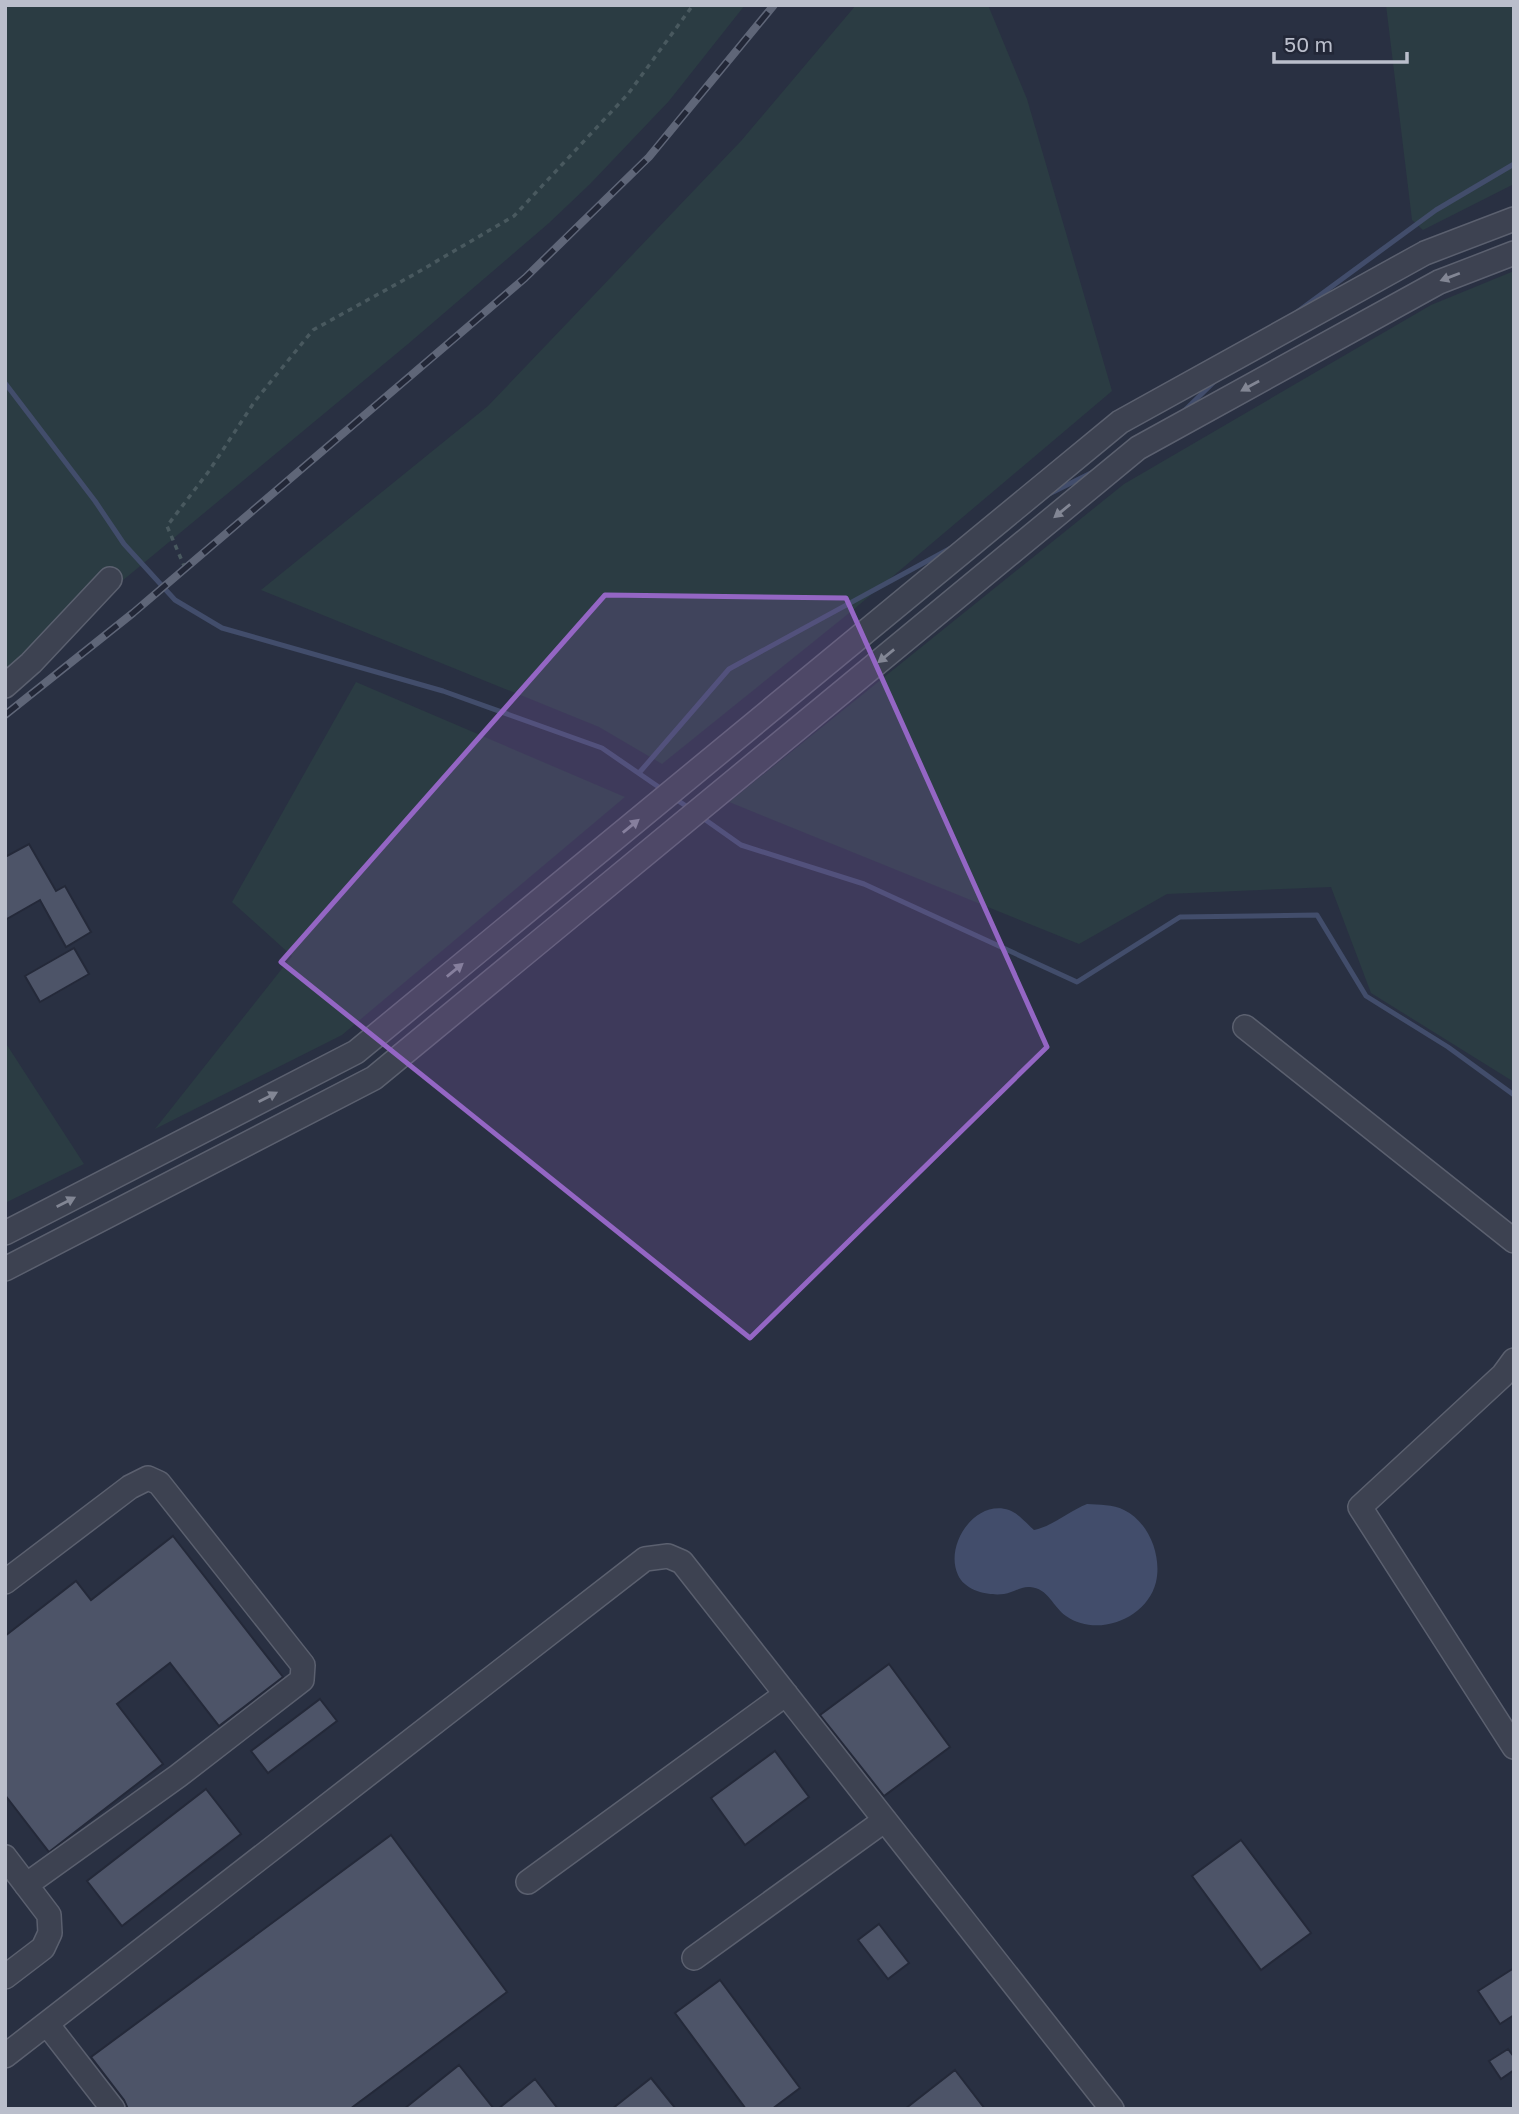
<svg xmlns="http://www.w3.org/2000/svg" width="1519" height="2114" viewBox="0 0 1519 2114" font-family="'Golos Text',sans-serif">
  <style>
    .green { fill: #2b3c43 }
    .water { fill: #424d6b }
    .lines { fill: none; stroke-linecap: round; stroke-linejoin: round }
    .stream { stroke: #424d6b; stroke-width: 5 }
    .building { fill: #4d5468; stroke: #242939; stroke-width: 2 }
    .minor-casing { stroke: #5b606f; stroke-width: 26 }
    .path { stroke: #49595f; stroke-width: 3.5; stroke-dasharray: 5 5; stroke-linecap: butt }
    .minor { stroke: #3d4251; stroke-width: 23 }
    .rail-casing { stroke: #5f6678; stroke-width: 8 }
    .rail { stroke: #222737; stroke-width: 5; stroke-dasharray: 16; stroke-linecap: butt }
    .oneway { fill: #828694 }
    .marked { fill: #9466c4; fill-opacity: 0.2; stroke: #9466c4; stroke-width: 5; stroke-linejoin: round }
  </style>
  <rect width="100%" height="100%" fill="#293042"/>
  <path class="green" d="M 5,5 L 745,5 L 669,101 L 590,184 L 549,223 L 408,344 L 5,678 Z
    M 856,5 L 988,5 L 1027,99 L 1112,391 L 853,610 L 662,764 L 599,727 L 261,590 L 488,406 L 741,141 Z
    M 1386,5 L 1514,5 L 1514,184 L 1423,230 L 1412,220 Z
    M 1514,271 L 1514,1082 L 1371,993 L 1331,887 L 1167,894 L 1079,944 L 729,802 L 1124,484 L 1431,305 Z
    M 356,682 L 625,797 L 342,1035 L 155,1129 L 292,956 L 232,902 Z
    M 5,1042 L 84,1164 L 5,1203 Z"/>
  <path class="water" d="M 1087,1504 C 1099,1505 1113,1504 1124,1510 C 1149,1522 1162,1556 1156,1582 C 1147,1619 1097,1638 1066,1616 C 1053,1607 1048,1588 1030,1587 C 1021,1586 1013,1593 1004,1594 C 989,1596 965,1591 958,1575 C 944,1545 975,1499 1009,1510 C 1018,1513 1027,1524 1034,1530 C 1053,1526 1069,1511 1087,1504 Z"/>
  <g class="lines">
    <path class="stream" d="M 1297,312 L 1436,210 L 1514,164
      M 5,383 L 95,501 L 124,544 L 175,600 L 222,628 L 443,691 L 602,748 L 663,790
      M 1184,411 L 1217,379
      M 1049,494 L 1093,472
      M 639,773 L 729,669 L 951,548
      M 674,798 L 692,810
      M 700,816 L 741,845 L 864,884 L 1077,982 L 1180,917 L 1317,915 L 1366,996 L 1448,1047 L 1514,1095"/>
  </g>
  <path class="building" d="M 29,844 L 56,891 L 65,886 L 91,932 L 66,947 L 40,900 L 5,920 L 5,857 Z
    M 74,948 L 89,974 L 40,1002 L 25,976 Z
    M 173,1536 L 283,1677 L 219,1726 L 170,1663 L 117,1704 L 163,1764 L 49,1852 L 5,1795 L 5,1636 L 76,1581 L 91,1600 Z
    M 889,1664 L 950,1747 L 884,1796 L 820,1715 Z
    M 320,1699 L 337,1721 L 268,1773 L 251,1751 Z
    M 775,1751 L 809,1797 L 745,1845 L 711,1798 Z
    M 206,1789 L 241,1834 L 122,1926 L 87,1881 Z
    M 391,1835 L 507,1992 L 350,2109 L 128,2109 L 124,2100 L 91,2057 Z
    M 1241,1840 L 1311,1933 L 1261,1970 L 1192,1876 Z
    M 879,1924 L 909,1963 L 888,1979 L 858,1940 Z
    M 1514,1968 L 1514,2015 L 1500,2024 L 1478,1991 Z
    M 720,1980 L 800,2088 L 772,2109 L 746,2109 L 675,2013 Z
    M 1508,2049 L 1514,2057 L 1514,2070 L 1501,2079 L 1489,2061 Z
    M 459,2065 L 494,2109 L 404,2109 Z
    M 955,2070 L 985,2109 L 905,2109 Z
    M 651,2078 L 676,2109 L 612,2109 Z
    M 535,2079 L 558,2109 L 498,2109 Z"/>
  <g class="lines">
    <g class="minor-casing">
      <path id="minor" d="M 5,686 L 31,663 L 110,579
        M 1245,1027 L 1514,1241
        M 5,1233 L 356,1052 L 1120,422 L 1425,253 L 1514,219
        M 5,1269 L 374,1078 L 1138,448 L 1439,282 L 1514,253
        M 1514,1360 L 1503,1375 L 1360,1507 L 1514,1747
        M 5,1582 L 130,1487 L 148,1478 L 159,1483 L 303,1665 L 302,1680 L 178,1776 L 26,1885
        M 5,1857 L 49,1915 L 50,1933 L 43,1948 L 5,1977
        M 528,1882 L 786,1694
        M 694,1958 L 885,1820
        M 47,2024 L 113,2109
        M 5,2056 L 645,1559 L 668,1556 L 682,1562 L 1112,2109"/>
    </g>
    <path class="path" d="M 185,568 L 167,526 L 209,471 L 255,401 L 313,330 L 413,275 L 514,216 L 628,94 L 693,5"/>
    <use href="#minor" class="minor"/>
    <g class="rail-casing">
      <path id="rail" d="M 5,715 L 133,613 L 525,278 L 649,157 L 774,5"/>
    </g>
    <use href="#rail" class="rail"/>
  </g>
  <defs><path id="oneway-solid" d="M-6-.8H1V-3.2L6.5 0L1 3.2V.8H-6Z" transform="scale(1.75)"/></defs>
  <g class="oneway">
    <use href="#oneway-solid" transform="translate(1450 277) rotate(159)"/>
    <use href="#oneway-solid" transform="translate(1250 386) rotate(151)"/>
    <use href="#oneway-solid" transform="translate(1062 511) rotate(141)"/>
    <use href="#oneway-solid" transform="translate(886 656) rotate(141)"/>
    <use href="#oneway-solid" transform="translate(631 826) rotate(-39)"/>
    <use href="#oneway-solid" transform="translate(455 970) rotate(-39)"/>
    <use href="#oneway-solid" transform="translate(268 1097) rotate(-27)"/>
    <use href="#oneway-solid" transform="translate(66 1202) rotate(-27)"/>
  </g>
  <path class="marked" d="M 605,595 L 846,598 L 1047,1047 L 750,1338 L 281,962 Z"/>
  <rect width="1519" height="2114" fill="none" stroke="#babecb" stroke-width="14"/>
  <path d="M1274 52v10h133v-10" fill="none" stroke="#babecb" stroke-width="3.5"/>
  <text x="1284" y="52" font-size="21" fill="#babecb" stroke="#222737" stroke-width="5" paint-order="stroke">50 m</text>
</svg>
